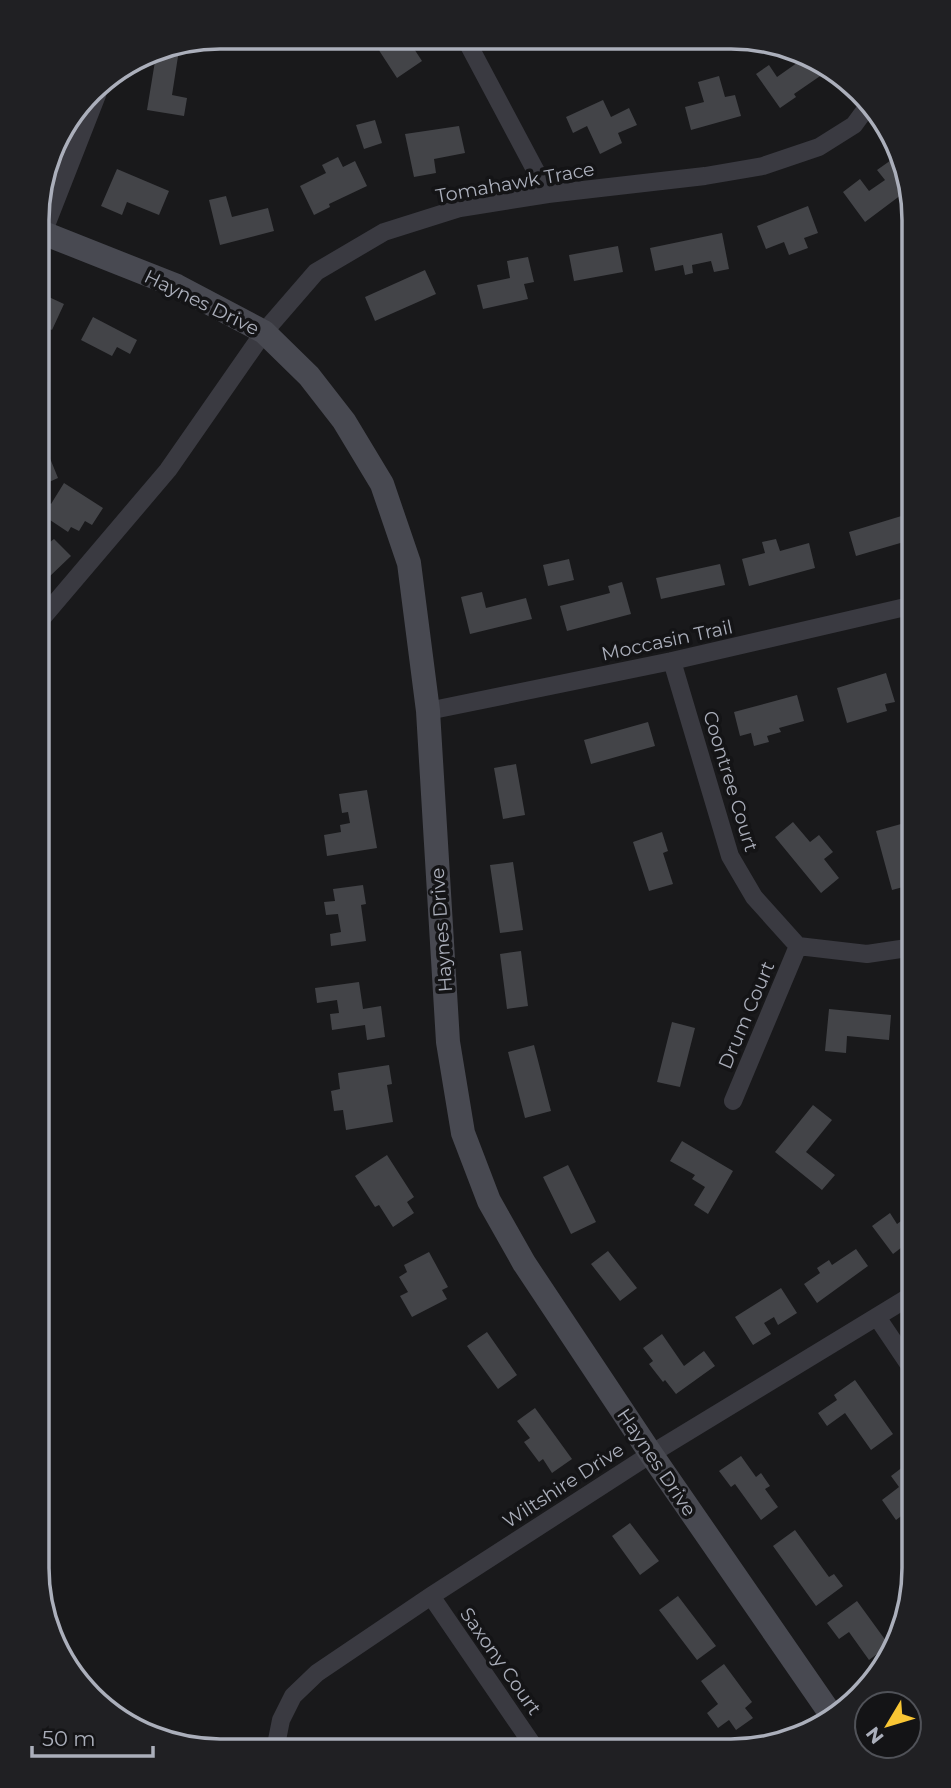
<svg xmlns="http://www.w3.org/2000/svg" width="951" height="1788" viewBox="0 0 951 1788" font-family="Montserrat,sans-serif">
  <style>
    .building { fill: #434448 }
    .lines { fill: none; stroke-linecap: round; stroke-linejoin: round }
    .street { stroke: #3a3a41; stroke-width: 18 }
    .secondary { stroke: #484951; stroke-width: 24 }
    .labels { text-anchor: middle; stroke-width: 7; stroke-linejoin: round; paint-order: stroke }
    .street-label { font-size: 19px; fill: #abafbb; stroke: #141416 }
    .rim { fill: none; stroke: #abafbb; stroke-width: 3.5 }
  </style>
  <rect width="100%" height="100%" fill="#19191b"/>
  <path class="building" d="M 371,38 L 407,38 L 422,61 L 397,78 Z
    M 165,48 L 179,50 L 172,95 L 187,98 L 184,116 L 147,110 L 157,49 Z
    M 804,58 L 823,68 L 826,72 L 794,94 L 796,97 L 780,108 L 756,74 L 769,65 L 777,77 Z
    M 719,76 L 725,97 L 735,95 L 741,116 L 691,130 L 685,107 L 704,102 L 698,82 Z
    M 603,100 L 611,117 L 629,108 L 637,125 L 618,133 L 622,143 L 600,154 L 587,126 L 573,133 L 566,117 Z
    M 375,120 L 382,143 L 364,149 L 356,125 Z
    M 459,126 L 465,153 L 434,159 L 436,173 L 414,177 L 405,134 Z
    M 338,157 L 343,167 L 355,161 L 367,186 L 329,204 L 330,207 L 314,215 L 300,186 L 326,173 L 322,165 Z
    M 894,158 L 907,174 L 909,189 L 865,222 L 843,192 L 860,179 L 869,191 L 885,180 L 877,170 Z
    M 117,169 L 169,191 L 159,215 L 127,202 L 122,215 L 101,206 Z
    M 226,196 L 232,217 L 268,208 L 274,231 L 220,245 L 209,200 Z
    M 808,206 L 818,233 L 804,238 L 808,248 L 789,255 L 784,242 L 766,249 L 757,226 Z
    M 722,233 L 729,269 L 714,272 L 711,261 L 692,265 L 693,273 L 685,275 L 683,265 L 655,271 L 650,248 Z
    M 618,246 L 623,272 L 574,281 L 569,255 Z
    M 528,257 L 534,282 L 524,284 L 528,299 L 483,309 L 477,285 L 510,278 L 507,261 Z
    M 425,270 L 436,294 L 375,321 L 365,297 Z
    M 38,292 L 64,304 L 52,330 L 38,323 Z
    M 93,317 L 137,340 L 130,354 L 117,347 L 112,356 L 81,340 Z
    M 47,451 L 58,478 L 38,487 L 38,455 Z
    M 64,483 L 103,508 L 92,525 L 85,521 L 79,531 L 71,527 L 68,532 L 38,512 L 38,507 L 43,499 L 51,504 Z
    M 908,514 L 914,539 L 856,556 L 849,532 Z
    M 38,530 L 50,542 L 54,539 L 71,556 L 49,577 L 38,566 Z
    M 776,539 L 780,551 L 809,543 L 815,568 L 749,586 L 742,559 L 765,553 L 762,542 Z
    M 569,559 L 574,580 L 548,586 L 543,565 Z
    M 720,564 L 725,585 L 661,599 L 656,578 Z
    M 622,582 L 631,614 L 567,631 L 560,606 L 610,593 L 608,586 Z
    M 482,592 L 486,608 L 526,598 L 532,619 L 470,634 L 461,597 Z
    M 914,669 L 914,688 L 913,688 L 908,670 Z
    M 886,673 L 895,702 L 885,704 L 887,711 L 847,723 L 837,688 Z
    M 797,695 L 804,721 L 779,728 L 781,732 L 767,736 L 769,742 L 754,746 L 751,733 L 740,736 L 734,712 Z
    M 648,722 L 655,746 L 591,764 L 584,740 Z
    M 516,764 L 525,815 L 503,819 L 494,768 Z
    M 367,790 L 377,848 L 327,856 L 324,835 L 341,832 L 340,825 L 350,823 L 348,812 L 342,813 L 339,794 Z
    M 793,822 L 810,842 L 819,835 L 833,852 L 824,859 L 839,878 L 821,893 L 775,837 Z
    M 901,824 L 907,846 L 913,844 L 914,846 L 914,884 L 892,890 L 876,831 Z
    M 662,832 L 668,851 L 663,853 L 673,884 L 649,891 L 633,842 Z
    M 513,862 L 523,930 L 500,933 L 490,865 Z
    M 363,885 L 366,904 L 361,905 L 366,941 L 331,946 L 330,934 L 341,932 L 338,914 L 326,915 L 324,902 L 335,901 L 333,889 Z
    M 521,951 L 528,1006 L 507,1009 L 500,954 Z
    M 359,982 L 363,1009 L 381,1006 L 385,1037 L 367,1040 L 365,1025 L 332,1030 L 330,1014 L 339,1013 L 337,1000 L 317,1003 L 315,988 Z
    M 829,1009 L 891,1015 L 889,1040 L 847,1036 L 846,1053 L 825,1051 Z
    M 672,1022 L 695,1028 L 680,1087 L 657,1082 Z
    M 534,1045 L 551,1111 L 525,1118 L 508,1052 Z
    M 389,1065 L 392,1084 L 387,1085 L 393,1122 L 346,1130 L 343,1110 L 334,1111 L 331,1091 L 340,1089 L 338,1073 Z
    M 813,1105 L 832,1120 L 806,1152 L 835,1175 L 822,1190 L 775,1152 Z
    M 682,1141 L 733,1171 L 708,1214 L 694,1205 L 705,1187 L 692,1179 L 695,1175 L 670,1161 Z
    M 387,1155 L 414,1197 L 407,1202 L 414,1213 L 393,1227 L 379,1205 L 375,1207 L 355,1176 Z
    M 568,1165 L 596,1222 L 571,1234 L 543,1177 Z
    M 914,1212 L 914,1238 L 893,1254 L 872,1226 L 890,1213 L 897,1224 Z
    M 856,1249 L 868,1266 L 817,1303 L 804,1284 L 820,1273 L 817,1268 L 829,1260 L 832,1265 Z
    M 608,1251 L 637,1288 L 620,1301 L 591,1264 Z
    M 429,1252 L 448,1287 L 442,1290 L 447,1299 L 412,1317 L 400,1296 L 408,1292 L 399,1277 L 407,1272 L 404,1265 Z
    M 781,1288 L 797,1313 L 778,1325 L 774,1317 L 764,1323 L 771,1334 L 753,1345 L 735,1317 Z
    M 487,1332 L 517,1375 L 498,1389 L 467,1346 Z
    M 662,1334 L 684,1366 L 704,1351 L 715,1366 L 676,1394 L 665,1380 L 663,1382 L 649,1364 L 653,1361 L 643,1348 Z
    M 855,1380 L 893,1434 L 871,1450 L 845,1413 L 827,1426 L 818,1413 L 837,1400 L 834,1395 Z
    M 535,1408 L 572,1459 L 552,1473 L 543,1459 L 539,1462 L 524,1442 L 530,1438 L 517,1421 Z
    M 741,1456 L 756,1477 L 761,1473 L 770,1486 L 765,1489 L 778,1507 L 761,1520 L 735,1484 L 731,1487 L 719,1471 Z
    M 908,1463 L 914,1470 L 914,1510 L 912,1508 L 896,1520 L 882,1500 L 899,1487 L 891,1476 Z
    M 630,1523 L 659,1561 L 640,1575 L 612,1536 Z
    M 795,1530 L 829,1577 L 834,1574 L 843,1586 L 816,1606 L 773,1546 Z
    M 678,1596 L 716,1646 L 697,1660 L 659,1610 Z
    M 857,1601 L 889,1645 L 869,1660 L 849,1632 L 839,1639 L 827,1623 Z
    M 724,1664 L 752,1702 L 745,1708 L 753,1718 L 736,1730 L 729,1720 L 718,1728 L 707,1713 L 718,1704 L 701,1681 Z"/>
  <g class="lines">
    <path class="street" d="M 465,38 L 548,194
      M 43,233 L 97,95 L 100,82
      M 38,623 L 168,470 L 264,332 L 316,272 L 384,232 L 460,208 L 548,194 L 705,176 L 763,166 L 819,147 L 854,125 L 868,106
      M 672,661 L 730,856 L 754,897 L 798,946 L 867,954 L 914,947
      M 428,711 L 672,661 L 914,605
      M 733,1101 L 798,946
      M 877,1317 L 914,1372
      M 431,1596 L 537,1751
      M 275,1750 L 281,1720 L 293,1696 L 317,1673 L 431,1596 L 651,1454 L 914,1294"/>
    <path class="secondary" d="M 38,231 L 177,286 L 264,332 L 309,376 L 344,421 L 382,484 L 409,563 L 428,711 L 448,1042 L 463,1133 L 489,1201 L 524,1263 L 651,1454 L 830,1713"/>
  </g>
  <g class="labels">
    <g class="street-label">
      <text transform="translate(515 182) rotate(-10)" y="7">Tomahawk Trace</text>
      <text transform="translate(202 302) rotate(26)" y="7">Haynes Drive</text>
      <text transform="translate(667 640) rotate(-12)" y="7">Moccasin Trail</text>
      <text transform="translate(731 781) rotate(73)" y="7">Coontree Court</text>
      <text transform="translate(441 930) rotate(-94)" y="7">Haynes Drive</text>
      <text transform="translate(746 1015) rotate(-67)" y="7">Drum Court</text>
      <text transform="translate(657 1462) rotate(56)" y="7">Haynes Drive</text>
      <text transform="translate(563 1485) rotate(-33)" y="7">Wiltshire Drive</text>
      <text transform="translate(501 1661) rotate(55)" y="7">Saxony Court</text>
    </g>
  </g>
  <path d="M0 0H951V1788H0ZM220 49H731A171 171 0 0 1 902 220V1568A171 171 0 0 1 731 1739H220A171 171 0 0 1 49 1568V220A171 171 0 0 1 220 49Z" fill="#202023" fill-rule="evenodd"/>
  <path class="rim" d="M220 49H731A171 171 0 0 1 902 220V1568A171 171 0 0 1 731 1739H220A171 171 0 0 1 49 1568V220A171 171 0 0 1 220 49Z"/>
  <g transform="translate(888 1725) rotate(232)"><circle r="33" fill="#141416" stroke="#505258" stroke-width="2"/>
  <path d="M0-5L12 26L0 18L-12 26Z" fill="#f9c634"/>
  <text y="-10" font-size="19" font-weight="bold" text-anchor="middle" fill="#abafbb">N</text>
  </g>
  <path d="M32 1746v10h121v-10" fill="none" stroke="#abafbb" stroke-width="3.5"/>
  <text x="42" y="1746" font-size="21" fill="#abafbb" stroke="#141416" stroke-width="5" paint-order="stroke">50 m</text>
</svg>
